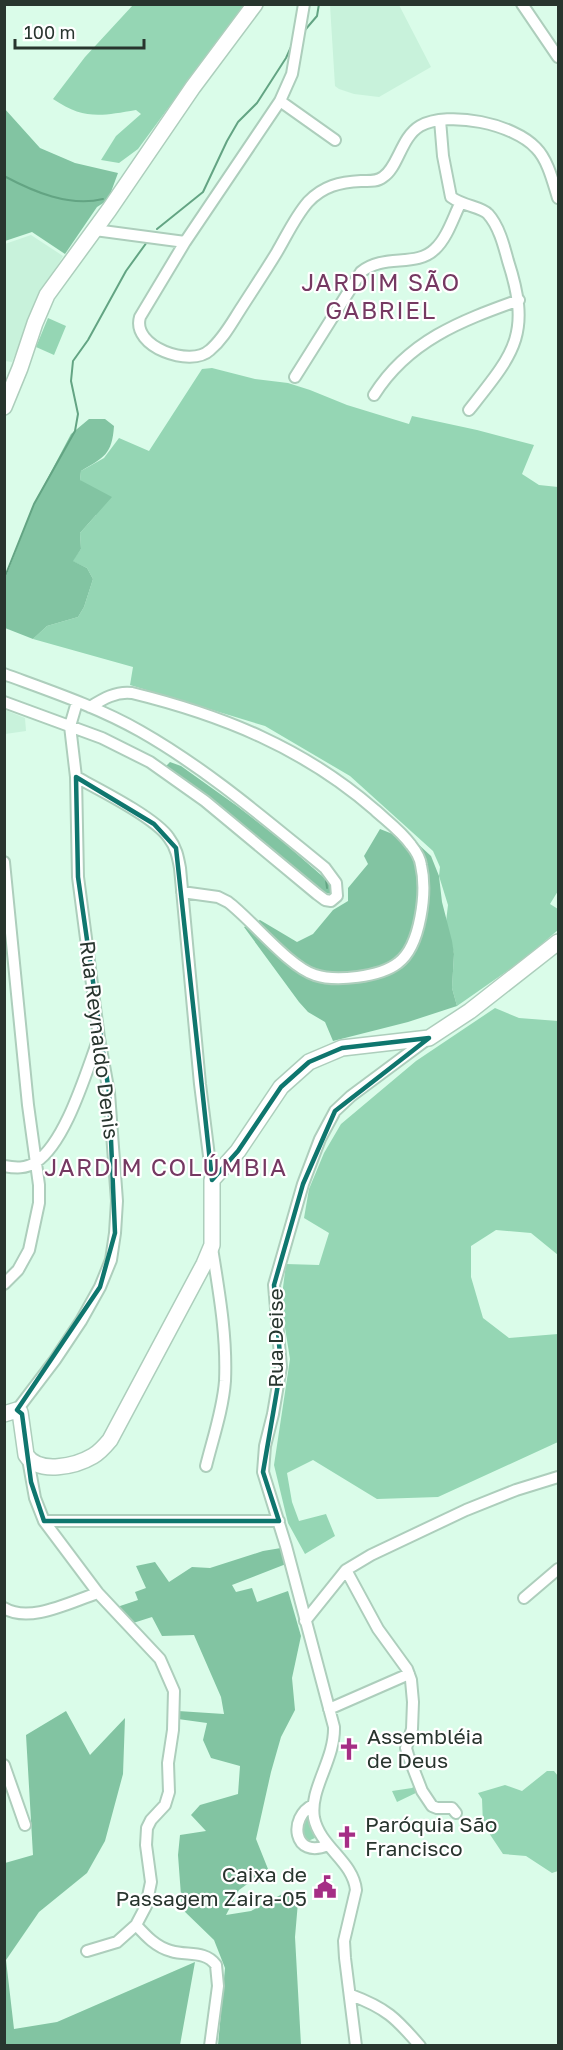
<svg xmlns="http://www.w3.org/2000/svg" width="563" height="2050" viewBox="0 0 563 2050" font-family="'Golos Text',sans-serif">
  <style>
    .built { fill: #c8f2db }
    .green { fill: #95d6b4 }
    .forest { fill: #82c4a2 }
    .lines { fill: none; stroke-linecap: round; stroke-linejoin: round }
    .stream { stroke: #63a483; stroke-width: 2 }
    .street-casing { stroke: #adcebc; stroke-width: 14 }
    .secondary-casing { stroke: #adcebc; stroke-width: 18 }
    .street { stroke: #fff; stroke-width: 10 }
    .secondary { stroke: #fff; stroke-width: 15 }
    .marked { fill: none; stroke: #0f766e; stroke-width: 4.5; stroke-linejoin: round }
    .labels { text-anchor: middle; stroke-width: 4.5; stroke-linejoin: round; paint-order: stroke }
    .street-label { font-size: 21px; fill: #28352e; stroke: #fff }
    .poi-label { font-size: 21px; fill: #28352e; stroke: #fff; text-anchor: start }
    .quarter-label { font-size: 24px; letter-spacing: 1.5px; fill: #753962; stroke: #fff }
  </style>
  <rect width="100%" height="100%" fill="#dafce9"/>
  <path class="built" d="M 330,5 L 399,5 L 431,67 L 379,97 L 354,94 L 339,89 L 335,86 Z
    M 31,235 L 63,256 L 36,303 L 12,362 L 5,361 L 5,244 Z
    M 5,710 L 25,718 L 26,731 L 5,734 Z"/>
  <path class="green" d="M 133,5 L 244,5 L 138,149 L 119,163 L 101,160 L 116,136 L 141,114 L 136,110 C 101,116 84,120 53,99 L 85,57 Z
    M 48,318 L 66,326 L 54,355 L 36,347 Z
    M 212,368 L 255,379 L 288,383 L 310,390 L 347,405 L 409,424 L 412,416 L 477,430 L 534,445 L 522,474 L 539,485 L 558,487 L 558,891 L 550,904 L 558,909 L 558,930 L 523,960 L 457,1006 L 452,988 L 454,954 L 446,922 L 448,905 L 439,876 L 440,867 L 433,851 L 350,776 L 265,726 L 130,685 L 133,667 L 33,639 L 47,626 L 78,617 L 84,607 L 93,579 L 87,568 L 72,561 L 81,549 L 80,533 L 96,515 L 80,480 L 81,471 L 104,458 L 119,438 L 149,451 L 202,369 Z
    M 495,1008 L 519,1018 L 558,1021 L 558,1255 L 531,1233 L 496,1230 L 471,1246 L 471,1277 L 483,1318 L 509,1338 L 558,1334 L 558,1442 L 438,1497 L 377,1499 L 313,1460 L 287,1473 L 292,1502 L 299,1521 L 326,1514 L 335,1536 L 305,1554 L 288,1523 L 274,1465 L 290,1359 L 281,1303 L 286,1264 L 319,1265 L 329,1233 L 304,1218 L 309,1189 L 324,1153 L 341,1124 L 416,1061 Z
    M 547,1771 L 554,1771 L 558,1776 L 558,1871 L 552,1873 L 526,1856 L 503,1854 L 483,1824 L 482,1799 L 478,1793 L 505,1785 L 522,1791 Z
    M 417,1784 L 422,1790 L 397,1802 L 392,1791 L 412,1788 Z
    M 309,1816 L 315,1838 L 308,1841 L 303,1836 C 303,1828 303,1822 309,1816 Z"/>
  <path class="forest" d="M 4,108 L 40,148 L 75,163 L 118,173 L 108,200 L 97,207 L 65,254 L 32,232 L 5,241 Z
    M 89,419 L 105,419 L 114,426 C 112,455 104,457 81,471 L 80,480 L 112,497 L 80,533 L 81,549 L 73,561 L 87,568 L 93,579 L 84,607 L 78,617 L 47,626 L 33,639 L 5,628 L 5,579 L 34,504 L 71,434 Z
    M 170,762 L 181,766 L 237,806 L 282,841 L 336,888 L 331,894 L 322,892 L 165,767 Z
    M 380,829 L 418,844 L 431,856 L 439,876 L 442,902 L 452,941 L 454,954 L 452,988 L 457,1006 L 408,1022 L 333,1041 L 325,1022 L 308,1012 L 299,1002 L 244,927 L 260,920 L 297,942 L 313,934 L 333,910 L 348,901 L 348,888 L 368,864 L 364,856 Z
    M 281,1548 L 286,1564 L 232,1585 L 236,1592 L 252,1588 L 257,1602 L 288,1591 L 301,1636 L 292,1678 L 295,1710 L 281,1737 L 271,1772 L 256,1839 L 268,1869 L 239,1890 L 226,1915 L 251,1911 L 286,1892 L 298,1902 L 295,1937 L 301,2045 L 218,2045 L 225,1968 L 214,1940 L 182,1909 L 178,1855 L 180,1835 L 206,1831 L 191,1815 L 200,1805 L 238,1794 L 240,1766 L 211,1758 L 203,1740 L 207,1723 L 178,1719 L 178,1711 L 224,1714 L 221,1697 L 194,1635 L 162,1636 L 152,1617 L 130,1624 L 117,1607 L 138,1600 L 135,1592 L 146,1588 L 136,1566 L 155,1562 L 169,1582 L 192,1567 L 210,1568 L 263,1551 Z
    M 66,1711 L 90,1755 L 125,1718 L 123,1774 L 105,1841 L 87,1873 L 39,1912 L 6,1960 L 14,2029 L 57,2022 L 195,1962 L 180,2045 L 5,2045 L 5,1863 L 33,1855 L 26,1735 Z"/>
  <g class="lines">
    <path class="stream" d="M 305,30 L 317,16 L 319,4
      M 4,176 C 34,192 69,207 103,199
      M 157,229 L 203,192 L 227,141 L 238,122 L 257,103 L 286,58 L 291,47
      M 4,579 L 34,504 L 75,431 L 78,414 L 71,381 L 73,361 L 88,340 L 126,271 L 147,242
      M 326,880 L 327,888"/>
    <g class="street-casing">
      <path id="street" d="M 304,4 L 292,74 L 280,101 L 185,242 L 140,317 C 131,347 191,368 210,350 C 223,339 231,324 240,310 C 252,291 265,272 277,252 C 287,235 295,217 308,202 C 323,186 340,182 361,181 C 369,181 377,182 383,177 C 398,168 401,137 420,126 C 449,110 514,124 536,148 C 548,160 553,182 558,198
        M 522,4 L 558,57
        M 280,101 L 335,140
        M 440,120 L 443,156 L 451,197 C 463,206 482,207 488,214 C 499,226 504,246 508,261 C 532,335 514,353 469,410
        M 95,230 L 185,242
        M 295,377 L 361,272 C 384,253 416,268 435,249 C 447,238 453,218 460,204
        M 374,395 C 408,341 460,321 519,300
        M 4,674 C 50,691 98,707 140,731 C 207,769 266,820 325,868 L 336,883 L 337,896 L 331,901 L 325,900 L 317,894 L 205,801 L 150,762 L 102,738 L 4,702
        M 90,707 C 103,699 116,691 132,693 C 222,715 304,748 375,810 C 387,821 401,831 411,845 C 415,850 420,858 421,865 C 427,891 421,946 398,963 C 380,977 336,982 315,975 C 289,967 252,920 228,902 L 218,897 L 182,892
        M 76,777 C 98,789 156,818 169,838 C 176,847 178,857 180,868 L 200,1084 L 212,1180
        M 4,862 L 28,1105 L 39,1185 L 39,1203 L 29,1250 L 18,1270 L 4,1284
        M 4,1166 C 15,1168 26,1169 36,1162 C 66,1142 86,1072 99,1038
        M 17,1410 L 55,1360 L 81,1321 L 100,1287 L 111,1260 L 115,1233 L 117,1201 L 109,1093 L 99,1038 L 78,877 L 76,777 L 70,726 L 77,702
        M 28,1459 L 35,1498 L 44,1521 L 98,1593 L 160,1659 L 174,1691 L 173,1730 L 168,1763 L 169,1792 L 165,1805 L 151,1820 L 147,1828 L 146,1845 L 151,1882 L 146,1906 L 136,1925 L 117,1942 L 87,1951
        M 206,1466 C 213,1438 223,1409 225,1381 C 227,1336 219,1292 212,1248
        M 44,1521 L 279,1521
        M 346,1570 L 378,1629 L 407,1669 L 411,1680 L 413,1702 L 412,1729 L 406,1748 L 408,1755 L 422,1791 L 432,1806 L 437,1808 L 452,1808 L 456,1813
        M 524,1598 L 558,1569
        M 4,1608 C 30,1624 72,1601 98,1593
        M 305,1621 L 346,1570 L 371,1555 L 466,1510 L 516,1490 L 558,1477
        M 329,1709 L 409,1674
        M 4,1765 L 25,1825
        M 313,1805 C 288,1817 293,1860 328,1845
        M 136,1925 C 146,1936 156,1947 171,1951 C 187,1956 205,1950 216,1965 L 218,1986 L 210,2046
        M 351,1995 C 386,2008 396,2018 420,2046
        M 356,2046 L 345,1958 L 344,1941 L 356,1890 C 353,1861 320,1847 314,1818 C 309,1789 335,1760 334,1727 L 286,1546 L 263,1472 L 265,1446 L 273,1414 L 281,1367 L 274,1285 L 303,1184 L 320,1139 L 335,1111 L 351,1096 L 429,1038"/>
    </g>
    <g class="secondary-casing">
      <path id="secondary" d="M 4,407 L 20,368 L 35,323 L 47,295 L 109,210 L 193,87 L 255,4
        M 4,1414 L 17,1410 L 20,1412 L 26,1455 C 39,1475 76,1466 93,1456 C 100,1452 105,1446 110,1440 L 204,1264 L 212,1245 L 212,1180 L 238,1151 L 281,1087 L 309,1062 L 342,1048 L 429,1038 L 470,1011 L 558,942"/>
    </g>
    <use href="#street" class="street"/>
    <use href="#secondary" class="secondary"/>
  </g>
  <path class="marked" d="M 76,777 L 154,824 L 176,848 L 212,1180 L 238,1151 L 281,1087 L 309,1062 L 342,1048 L 429,1038 L 335,1111 L 303,1184 L 274,1285 L 281,1367 L 263,1472 L 279,1521 L 44,1521 L 31,1482 L 22,1414 L 17,1410 L 100,1287 L 115,1233 L 109,1093 L 78,877 Z"/>
  <defs>
    <g id="church-bare" transform="scale(1.8)"><path d="M-1.2-6h2.4v3.5h3.3v2.4h-3.3V6h-2.4V-.1h-3.3v-2.4h3.3Z" fill="#a52e85" stroke="#fff" stroke-width="2.5" paint-order="stroke"/></g>
    <g id="civic-bare" transform="scale(1.8)"><path d="M-.6-6.5H3V-4.5H.6V-3L4-1V1h2V6H-6V1h2V-1L-.6-3ZM-1.2 2.5V6h2.4V2.5Z" fill="#a52e85" stroke="#fff" stroke-width="2.5" paint-order="stroke"/></g>
  </defs>
  <g fill-rule="evenodd">
    <use href="#church-bare" x="349" y="1749"/>
    <use href="#church-bare" x="347" y="1837"/>
    <use href="#civic-bare" x="325" y="1887"/>
  </g>
  <g class="labels">
    <g class="street-label">
      <text transform="translate(99 1040) rotate(83)" y="7">Rua Reynaldo Denis</text>
      <text transform="translate(276 1338) rotate(-90)" y="7">Rua Deise</text>
    </g>
    <g class="poi-label">
      <text x="367" y="1744">Assembléia<tspan x="367" dy="24">de Deus</tspan></text>
      <text x="365" y="1832">Paróquia São<tspan x="365" dy="24">Francisco</tspan></text>
      <text x="307" y="1882" text-anchor="end">Caixa de<tspan x="307" dy="24">Passagem Zaira-05</tspan></text>
    </g>
    <g class="quarter-label">
      <text x="381" y="291">JARDIM SÃO<tspan x="381" dy="28">GABRIEL</tspan></text>
      <text x="166" y="1176">JARDIM COLÚMBIA</text>
    </g>
  </g>
  <rect width="563" height="2050" fill="none" stroke="#28352e" stroke-width="12"/>
  <path d="M15 39v9h129v-9" fill="none" stroke="#28352e" stroke-width="3"/>
  <text x="24" y="39" font-size="18" fill="#28352e" stroke="#ffffff" stroke-width="4.5" paint-order="stroke">100 m</text>
</svg>
